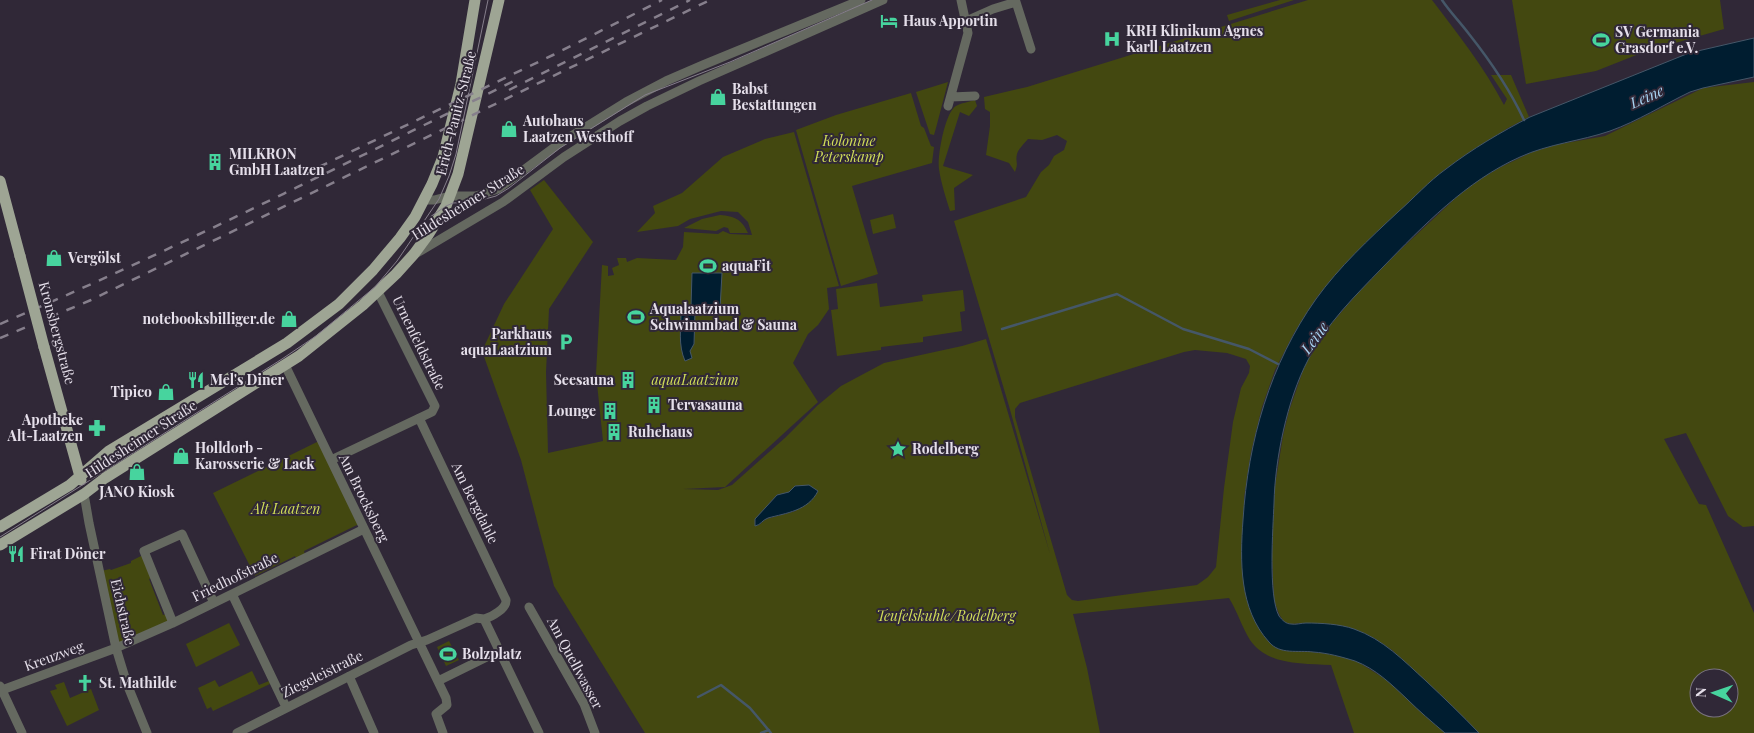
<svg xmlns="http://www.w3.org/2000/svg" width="1754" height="733" viewBox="0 0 1754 733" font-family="'Playfair Display',serif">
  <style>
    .green { fill: #434810; fill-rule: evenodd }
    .water { fill: #001d30; stroke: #455768 }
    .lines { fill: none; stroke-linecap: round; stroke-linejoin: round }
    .stream { stroke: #455768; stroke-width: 2.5 }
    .minor { stroke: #656960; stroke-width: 9 }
    .major { stroke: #9ea594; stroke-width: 11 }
    .tram { stroke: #867f8c; stroke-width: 1 }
    .rail { stroke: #867f8c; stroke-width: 2.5; stroke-dasharray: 9 9; stroke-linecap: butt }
    .major-bridge { stroke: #9ea594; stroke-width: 11 }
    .labels { text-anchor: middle; stroke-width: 4; stroke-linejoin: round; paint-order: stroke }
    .poi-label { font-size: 14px; font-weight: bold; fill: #e5dfea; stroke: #302837; text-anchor: start }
    .street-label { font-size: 14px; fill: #e5dfea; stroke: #302837 }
    .park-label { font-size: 14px; font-style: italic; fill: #d0dd58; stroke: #302837 }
    .water-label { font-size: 15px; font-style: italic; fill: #a8d3f2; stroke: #302837 }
  </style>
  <rect width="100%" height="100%" fill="#302837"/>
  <path class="green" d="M 1280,0 L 1294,0 L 1229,21 L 1227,15 Z
    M 1308,0 L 1432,0 C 1458,34 1484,67 1504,105 L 1507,99 L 1491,75 L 1511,75 L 1529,117 L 1508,128 L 1444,170 L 1373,236 L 1345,265 L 1317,297 L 1294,333 L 1275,370 L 1262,407 L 1251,452 L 1244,498 L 1248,603 L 1262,632 L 1270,643 L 1278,649 L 1288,651 L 1313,652 L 1336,655 L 1358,662 L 1390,682 L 1445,733 L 1354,733 L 1331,665 C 1303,663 1268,666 1250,640 C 1242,627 1237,611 1229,598 L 1073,614 L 1087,668 L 1100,733 L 645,733 L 554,586 L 521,460 L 482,351 L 504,304 L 553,229 L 530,190 L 544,180 L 593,242 L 549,309 L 546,372 L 548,453 L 603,441 L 596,374 L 602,265 L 608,266 L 608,276 L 614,275 L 612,268 L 619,265 L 617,258 L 626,258 L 627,262 L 637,258 L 676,260 L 683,247 L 684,232 L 718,234 L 723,231 L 730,234 L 752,235 L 748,222 L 738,212 L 721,211 L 690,219 L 678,226 L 637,232 L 655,213 L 653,206 L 682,193 L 723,157 L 765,139 L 794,132 L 839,286 L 827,288 L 829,309 L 818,325 L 808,334 L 793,363 L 818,402 L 725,487 L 683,489 L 718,490 L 732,485 L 786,437 L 818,405 L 841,386 L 884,363 L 962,346 L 986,339 L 1050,554 L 1009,406 L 954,221 L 1026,197 L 1041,172 L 1049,165 L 1054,156 L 1064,150 L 1067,141 L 1057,135 L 1042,140 L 1028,139 C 1024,144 1019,148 1017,154 C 1015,162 1019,162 1015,172 L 1009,163 L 986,155 L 990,126 L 990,112 L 985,109 L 984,97 L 1027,87 ZM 1195,350 L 1227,353 L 1246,359 L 1250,366 L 1249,373 L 1241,388 L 1233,422 L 1224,488 L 1216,567 L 1208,577 L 1197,585 L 1078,601 L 1072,600 L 1067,595 L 1015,417 L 1015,409 L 1020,403 L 1184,352 ZM 789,492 L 796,511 L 766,519 L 759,525 L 755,519 L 777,495 Z
    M 1512,0 L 1720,0 L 1724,29 L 1644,52 L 1596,71 L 1526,84 Z
    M 948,82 L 936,128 L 934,135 L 930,134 L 916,92 Z
    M 1754,82 L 1754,526 L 1743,527 L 1728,516 L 1686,433 L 1664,439 L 1699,504 L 1706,505 L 1754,613 L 1754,733 L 1479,733 L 1448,702 L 1392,650 L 1374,638 L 1356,630 L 1346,627 L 1305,623 L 1290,624 L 1284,622 L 1279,614 L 1274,600 L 1272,557 L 1274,492 L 1283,436 L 1289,411 L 1306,362 L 1327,329 L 1356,295 L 1398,252 L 1460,194 L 1479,180 L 1499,168 L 1532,152 L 1555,145 L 1605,136 L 1703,88 ZM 1699,678 L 1729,678 L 1729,708 L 1699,708 Z
    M 911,93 L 921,126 L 924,128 L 931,146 L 934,147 L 932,163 L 852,186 L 878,274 L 841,286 L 796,130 L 836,115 Z
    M 975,100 L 977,106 L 969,116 L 960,112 L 943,166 L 973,175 L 954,188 L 955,210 L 950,211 C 946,198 941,183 939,169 C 937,157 945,112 956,106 C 961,103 969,102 975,100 Z
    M 893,214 L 896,228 L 873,234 L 870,220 Z
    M 720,215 C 735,216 742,220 748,233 L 730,233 L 728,228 L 724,227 L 716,231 L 684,228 L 702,219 Z
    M 877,283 L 880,307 L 923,301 L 922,295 L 963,290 L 965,311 L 960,312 L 962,331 L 923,337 L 923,342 L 881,347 L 881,350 L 837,356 L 831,310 L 838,309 L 836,289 Z
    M 321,440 L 361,523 L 304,551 L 306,558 L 298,562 L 295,556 L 255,576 L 213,493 Z
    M 145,554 L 154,576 L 149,579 L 163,615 L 169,613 L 172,621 L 117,646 L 101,571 L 110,569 L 111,570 L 131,563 L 131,561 Z
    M 229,623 L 240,645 L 196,667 L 186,644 Z
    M 449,641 L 459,660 L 446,666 L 437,647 Z
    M 252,671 L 259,685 L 269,681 L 270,684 L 213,711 L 211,707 L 207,709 L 198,688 L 215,680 L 219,687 Z
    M 64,682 L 70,698 L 91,689 L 99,710 L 67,726 L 50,691 L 57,689 L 55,685 Z"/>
  <path class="water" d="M 1754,38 L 1754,77 L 1703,88 L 1690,92 C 1663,105 1638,121 1610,131 C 1581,141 1548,144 1520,157 C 1466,181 1423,226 1382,268 C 1355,296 1326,324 1308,360 C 1287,400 1275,459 1274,503 C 1273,529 1268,595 1279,616 C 1282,620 1286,624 1291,624 C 1296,625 1301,623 1306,623 C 1321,623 1340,624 1354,629 C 1383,639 1404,661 1426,681 C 1444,698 1462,715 1479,733 L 1445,733 C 1432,722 1419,711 1407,699 C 1391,684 1376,669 1355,661 C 1342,657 1328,653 1313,652 C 1298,650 1280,655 1269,642 C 1239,609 1240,561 1243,520 C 1248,441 1270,364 1316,299 C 1339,267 1369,239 1398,212 C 1414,198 1429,181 1446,169 C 1472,149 1501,132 1530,117 L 1689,53 Z
    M 692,273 L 722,273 L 720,309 L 691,307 Z
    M 681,312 L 695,312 L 694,344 L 690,351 L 692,358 L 685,361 C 678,345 681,329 681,312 Z
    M 809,485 L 818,491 C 808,511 786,513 768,518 C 762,520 761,525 755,526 L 755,519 L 777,495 L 789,492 L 795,486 Z"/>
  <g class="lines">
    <path class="stream" d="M 1442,0 C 1450,12 1460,22 1469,34 C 1488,58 1511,92 1524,120
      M 1002,329 L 1117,294 L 1183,329 L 1249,349 L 1278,364
      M 698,697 L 721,685 L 750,708 L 771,733
      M 761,733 L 769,730"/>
    <path class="minor" d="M 966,21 L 993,9 L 1016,2 L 1031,49
      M 951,97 L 975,96
      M 948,106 L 968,33 L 961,0
      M 424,200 L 434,200 L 450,196 L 476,196 L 498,189 L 560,143 L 626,102 L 666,81 L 703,65 L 861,0
      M 417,253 L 503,202 L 564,157 L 620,121 L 647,106 L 699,81 L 883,0
      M 285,365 L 446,698 L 447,705 L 436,714 L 443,733
      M 331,460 L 432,412 L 435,406 L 378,292
      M 84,494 L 89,523 L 116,648 L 127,684 L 147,733
      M 232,594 L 286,707
      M 529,607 L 584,704 L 595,733
      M 484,619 L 539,733
      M 173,623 L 144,551 L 182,534 L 214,603
      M 349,676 L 374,733
      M 438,681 L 499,651
      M 0,686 L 22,733
      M 2,690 L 116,648 L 173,623 L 364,529
      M 237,733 L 411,645 L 427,640 L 476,618 C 476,618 484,619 484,619 C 492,617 507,608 506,600 L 419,418"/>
    <path class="major" d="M 0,181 L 20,256
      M 44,347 L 81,480
      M 0,527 L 70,485 L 109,451 L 287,343 L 339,304 L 373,270 L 400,238 L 415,217 L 432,184 L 443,157 L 461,84 L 475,0
      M 0,545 L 84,494 L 105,478 L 299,356 L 363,305 L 396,274 L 414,254 L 428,235 L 446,206 L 458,174 L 499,0"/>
    <path class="tram" d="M 430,217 L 446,206 L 453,203 L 474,202 L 496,196 L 509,188 L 560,148 L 645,95 L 730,62 L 872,0
      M 0,537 L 282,359 L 316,336 L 375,287 L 397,261 L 439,199 L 449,176 L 456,154 L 488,0"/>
    <path class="rail" d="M 509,90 L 690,0
      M 319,167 L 553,55 L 662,0
      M 0,324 C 174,250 344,164 514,81
      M 0,338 L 91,300 L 710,0"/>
    <path class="major-bridge" d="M 20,256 L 44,347"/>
  </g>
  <defs>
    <g id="hotel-bare" transform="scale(1.35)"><path d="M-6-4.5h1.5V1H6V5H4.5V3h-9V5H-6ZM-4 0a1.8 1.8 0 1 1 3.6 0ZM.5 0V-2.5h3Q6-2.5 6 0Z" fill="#47d49e" stroke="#302837" stroke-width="2.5" paint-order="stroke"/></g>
    <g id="hospital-bare" transform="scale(1.35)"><path d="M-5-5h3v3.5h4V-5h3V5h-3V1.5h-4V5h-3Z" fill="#47d49e" stroke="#302837" stroke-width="2.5" paint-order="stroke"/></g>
    <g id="stadium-bare" transform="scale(1.35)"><path d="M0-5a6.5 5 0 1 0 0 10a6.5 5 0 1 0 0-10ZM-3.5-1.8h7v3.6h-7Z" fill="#47d49e" stroke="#302837" stroke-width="2.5" paint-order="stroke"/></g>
    <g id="shop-bare" transform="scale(1.35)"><path d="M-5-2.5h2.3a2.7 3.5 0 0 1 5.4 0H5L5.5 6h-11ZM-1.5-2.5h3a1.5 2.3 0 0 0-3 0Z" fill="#47d49e" stroke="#302837" stroke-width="2.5" paint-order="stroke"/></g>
    <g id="building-bare" transform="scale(1.35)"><path d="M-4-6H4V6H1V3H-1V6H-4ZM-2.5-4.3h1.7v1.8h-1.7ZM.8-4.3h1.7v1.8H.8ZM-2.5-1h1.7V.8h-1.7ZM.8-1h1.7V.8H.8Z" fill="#47d49e" stroke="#302837" stroke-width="2.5" paint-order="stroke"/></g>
    <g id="parking-bare" transform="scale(1.35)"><path d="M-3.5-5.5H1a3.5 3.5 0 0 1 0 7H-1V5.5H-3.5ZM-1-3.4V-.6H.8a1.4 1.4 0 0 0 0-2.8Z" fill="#47d49e" stroke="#302837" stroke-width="2.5" paint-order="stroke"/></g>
    <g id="restaurant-bare" transform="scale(1.35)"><path d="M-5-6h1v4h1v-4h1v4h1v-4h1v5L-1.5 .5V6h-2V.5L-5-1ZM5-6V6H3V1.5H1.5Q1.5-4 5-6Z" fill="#47d49e" stroke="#302837" stroke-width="2.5" paint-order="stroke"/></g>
    <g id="pharmacy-bare" transform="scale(1.35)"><path d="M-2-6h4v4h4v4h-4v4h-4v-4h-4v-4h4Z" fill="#47d49e" stroke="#302837" stroke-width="2.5" paint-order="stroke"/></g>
    <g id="sight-bare" transform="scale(1.35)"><path d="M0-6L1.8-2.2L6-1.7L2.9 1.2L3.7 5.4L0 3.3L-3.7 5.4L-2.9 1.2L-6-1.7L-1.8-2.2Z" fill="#47d49e" stroke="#302837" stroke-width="2.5" paint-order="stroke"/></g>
    <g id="church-bare" transform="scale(1.35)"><path d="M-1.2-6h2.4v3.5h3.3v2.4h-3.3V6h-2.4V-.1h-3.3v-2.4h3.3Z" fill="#47d49e" stroke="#302837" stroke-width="2.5" paint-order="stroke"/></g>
  </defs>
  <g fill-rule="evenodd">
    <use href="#hotel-bare" x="889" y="21"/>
    <use href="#hospital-bare" x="1112" y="39"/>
    <use href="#stadium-bare" x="1601" y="40"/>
    <use href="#shop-bare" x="718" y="97"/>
    <use href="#shop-bare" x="509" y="129"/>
    <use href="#building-bare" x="215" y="162"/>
    <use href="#shop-bare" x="54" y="258"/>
    <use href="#stadium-bare" x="708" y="266"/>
    <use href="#stadium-bare" x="636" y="317"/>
    <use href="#shop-bare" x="289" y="319"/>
    <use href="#parking-bare" x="566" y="342"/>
    <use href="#restaurant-bare" x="196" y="380"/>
    <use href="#building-bare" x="628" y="380"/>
    <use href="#shop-bare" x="166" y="392"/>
    <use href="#building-bare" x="654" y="405"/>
    <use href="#building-bare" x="610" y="411"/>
    <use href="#pharmacy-bare" x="97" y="428"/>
    <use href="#building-bare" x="614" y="432"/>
    <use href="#sight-bare" x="898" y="449"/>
    <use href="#shop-bare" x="181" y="456"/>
    <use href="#shop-bare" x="137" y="472"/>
    <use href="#restaurant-bare" x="16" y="554"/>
    <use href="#stadium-bare" x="448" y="654"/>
    <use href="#church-bare" x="85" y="683"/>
  </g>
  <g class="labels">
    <g class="poi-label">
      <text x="903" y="26">Haus Apportin</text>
      <text x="1126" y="36">KRH Klinikum Agnes<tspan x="1126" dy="16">Karll Laatzen</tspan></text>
      <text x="1615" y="37">SV Germania<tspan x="1615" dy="16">Grasdorf e.V.</tspan></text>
      <text x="732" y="94">Babst<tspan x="732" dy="16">Bestattungen</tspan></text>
      <text x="523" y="126">Autohaus<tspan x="523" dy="16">Laatzen Westhoff</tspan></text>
      <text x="229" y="159">MILKRON<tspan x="229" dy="16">GmbH Laatzen</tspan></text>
      <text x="68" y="263">Vergölst</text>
      <text x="722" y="271">aquaFit</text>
      <text x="650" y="314">Aqualaatzium<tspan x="650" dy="16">Schwimmbad &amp; Sauna</tspan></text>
      <text x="275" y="324" text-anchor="end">notebooksbilliger.de</text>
      <text x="552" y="339" text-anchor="end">Parkhaus<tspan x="552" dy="16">aquaLaatzium</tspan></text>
      <text x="210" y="385">Mel's Diner</text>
      <text x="614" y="385" text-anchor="end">Seesauna</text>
      <text x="152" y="397" text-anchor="end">Tipico</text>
      <text x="668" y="410">Tervasauna</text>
      <text x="596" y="416" text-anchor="end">Lounge</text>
      <text x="83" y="425" text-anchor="end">Apotheke<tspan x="83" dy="16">Alt-Laatzen</tspan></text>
      <text x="628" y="437">Ruhehaus</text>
      <text x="195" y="453">Holldorb -<tspan x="195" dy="16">Karosserie &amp; Lack</tspan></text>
      <text x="912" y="454">Rodelberg</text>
      <text x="137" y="497" text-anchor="middle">JANO Kiosk</text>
      <text x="30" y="559">Firat Döner</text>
      <text x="462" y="659">Bolzplatz</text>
      <text x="99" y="688">St. Mathilde</text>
    </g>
    <g class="street-label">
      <text transform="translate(456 113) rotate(-76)" y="5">Erich-Panitz-Straße</text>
      <text transform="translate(468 202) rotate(-32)" y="5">Hildesheimer Straße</text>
      <text transform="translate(57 333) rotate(75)" y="5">Kronsbergstraße</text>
      <text transform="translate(419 343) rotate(64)" y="5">Urnenfeldstraße</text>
      <text transform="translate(141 439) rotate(-33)" y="5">Hildesheimer Straße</text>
      <text transform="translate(364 498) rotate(64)" y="5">Am Brocksberg</text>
      <text transform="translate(475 503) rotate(64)" y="5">Am Bergdahle</text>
      <text transform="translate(235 577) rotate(-26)" y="5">Friedhofstraße</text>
      <text transform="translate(123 612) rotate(77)" y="5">Eichstraße</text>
      <text transform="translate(54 656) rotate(-20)" y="5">Kreuzweg</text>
      <text transform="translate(575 663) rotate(62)" y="5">Am Quellwasser</text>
      <text transform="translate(322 674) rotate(-26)" y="5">Ziegeleistraße</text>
    </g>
    <g class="park-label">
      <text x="849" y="146">Kolonine<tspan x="849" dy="16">Peterskamp</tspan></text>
      <text x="695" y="385">aquaLaatzium</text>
      <text x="286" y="514">Alt Laatzen</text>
      <text x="946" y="621">Teufelskuhle/Rodelberg</text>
    </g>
    <g class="water-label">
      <text transform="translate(1647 97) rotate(-24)" y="5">Leine</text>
      <text transform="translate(1315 338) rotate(-54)" y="5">Leine</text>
    </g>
  </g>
  <g transform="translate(1714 693) rotate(272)"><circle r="24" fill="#302837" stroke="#78717f"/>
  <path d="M0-4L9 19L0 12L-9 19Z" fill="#47d49e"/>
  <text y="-8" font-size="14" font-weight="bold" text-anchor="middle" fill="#e5dfea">N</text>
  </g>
</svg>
